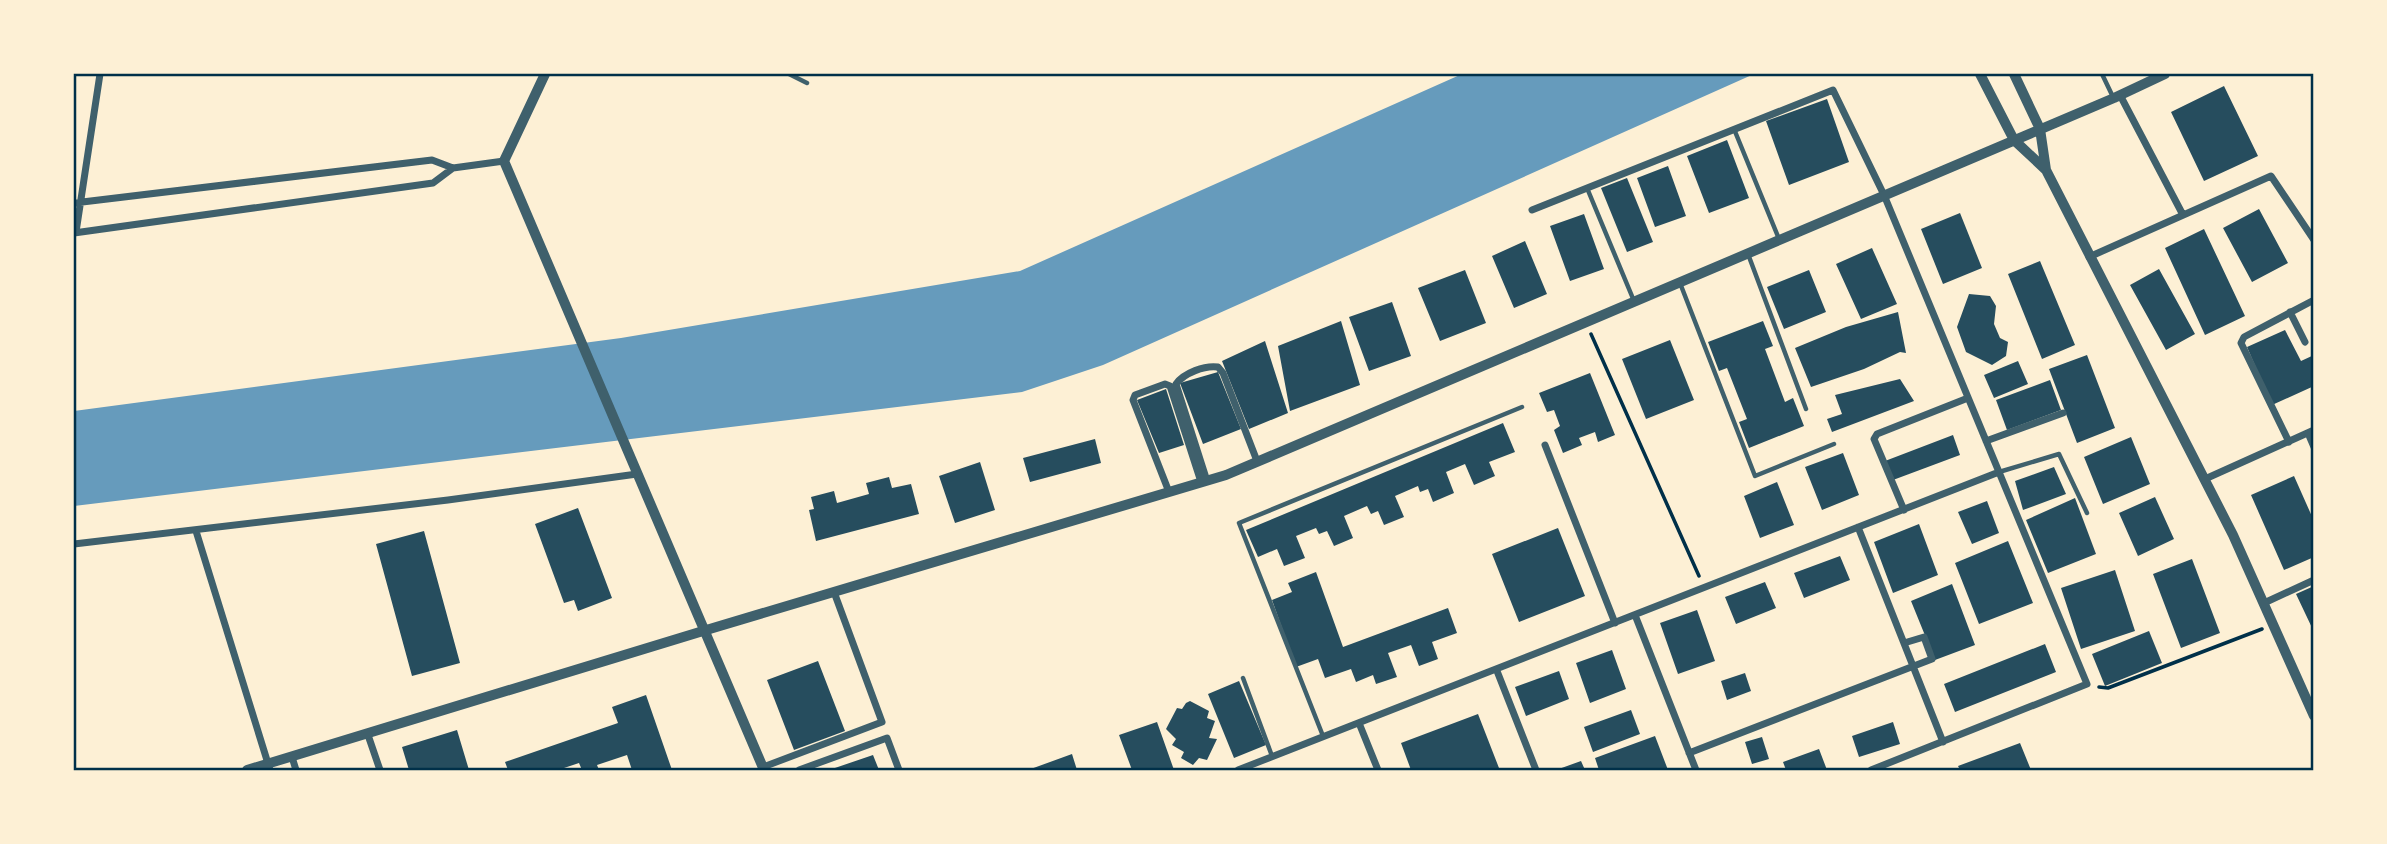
<svg xmlns="http://www.w3.org/2000/svg" width="2387" height="844" viewBox="0 0 2387 844" font-family="Spectral,serif">
  <style>
    .water { fill: #669bbc }
    .building { fill: #264d5e }
    .lines { fill: none; stroke-linecap: round; stroke-linejoin: round }
    .path { stroke: #003049; stroke-width: 3.5 }
    .service { stroke: #3f606c; stroke-width: 4.5 }
    .minor { stroke: #3f606c; stroke-width: 7 }
    .tertiary { stroke: #3f606c; stroke-width: 10 }
    .neatline { fill: none; stroke: #003049; stroke-width: 2.5 }
  </style>
  <rect width="100%" height="100%" fill="#fdf0d5"/>
  <path class="water" d="M 1462,74 L 1754,74 L 1103,365 L 1022,392 L 74,506 L 74,411 L 621,338 L 1020,271 Z"/>
  <path class="building" d="M 2224,86 L 2258,156 L 2204,181 L 2171,112 Z
    M 1827,99 L 1849,162 L 1789,185 L 1766,121 Z
    M 1727,140 L 1749,198 L 1709,213 L 1687,156 Z
    M 1668,166 L 1686,216 L 1655,227 L 1637,178 Z
    M 1627,178 L 1653,242 L 1627,252 L 1601,188 Z
    M 2259,209 L 2288,263 L 2252,282 L 2223,228 Z
    M 1960,213 L 1982,268 L 1943,284 L 1921,229 Z
    M 1584,214 L 1604,269 L 1570,281 L 1550,226 Z
    M 2204,229 L 2245,316 L 2205,335 L 2165,248 Z
    M 1525,241 L 1547,294 L 1514,308 L 1492,256 Z
    M 1872,248 L 1897,304 L 1861,319 L 1836,264 Z
    M 2040,261 L 2075,345 L 2042,359 L 2008,274 Z
    M 2159,269 L 2195,334 L 2166,350 L 2130,285 Z
    M 1465,270 L 1486,323 L 1440,341 L 1418,288 Z
    M 1809,270 L 1826,312 L 1784,329 L 1767,287 Z
    M 1969,294 L 1990,296 L 1996,306 L 1994,324 L 2000,338 L 2008,342 L 2006,356 L 1992,365 L 1966,352 L 1957,327 Z
    M 1392,302 L 1411,356 L 1369,371 L 1349,317 Z
    M 1898,312 L 1906,353 L 1900,352 L 1864,369 L 1811,387 L 1795,348 L 1846,327 Z
    M 1341,321 L 1360,385 L 1290,411 L 1278,346 Z
    M 1763,321 L 1773,346 L 1765,349 L 1785,402 L 1793,398 L 1804,426 L 1749,448 L 1739,422 L 1747,419 L 1727,368 L 1719,371 L 1708,342 Z
    M 2285,330 L 2301,361 L 2314,355 L 2314,386 L 2272,405 L 2247,347 Z
    M 1670,340 L 1694,400 L 1646,419 L 1622,359 Z
    M 1265,341 L 1288,413 L 1249,429 L 1222,361 Z
    M 2087,355 L 2115,428 L 2077,443 L 2049,369 Z
    M 2018,361 L 2028,384 L 1994,398 L 1984,375 Z
    M 1218,372 L 1241,429 L 1203,444 L 1180,383 Z
    M 1590,373 L 1615,435 L 1598,442 L 1595,432 L 1579,438 L 1582,445 L 1563,453 L 1554,430 L 1560,426 L 1554,410 L 1547,412 L 1539,393 Z
    M 1900,379 L 1914,401 L 1832,432 L 1827,419 L 1842,414 L 1835,395 Z
    M 2050,380 L 2061,410 L 2007,430 L 1996,400 Z
    M 1166,389 L 1184,445 L 1159,453 L 1137,400 Z
    M 1503,423 L 1515,452 L 1489,462 L 1495,476 L 1474,485 L 1465,464 L 1446,472 L 1454,493 L 1433,502 L 1428,489 L 1420,492 L 1418,486 L 1395,496 L 1404,517 L 1384,525 L 1378,511 L 1371,514 L 1367,506 L 1344,516 L 1353,538 L 1334,546 L 1327,531 L 1319,534 L 1316,528 L 1296,536 L 1305,558 L 1284,566 L 1277,549 L 1258,557 L 1246,530 Z
    M 1953,435 L 1960,455 L 1893,480 L 1885,461 Z
    M 2131,437 L 2150,484 L 2103,504 L 2084,457 Z
    M 1095,439 L 1101,463 L 1030,482 L 1023,458 Z
    M 1843,453 L 1859,495 L 1822,510 L 1805,467 Z
    M 980,462 L 995,510 L 955,523 L 939,476 Z
    M 2054,467 L 2066,494 L 2023,510 L 2015,481 Z
    M 2294,476 L 2314,521 L 2314,557 L 2284,570 L 2251,495 Z
    M 889,477 L 892,488 L 911,484 L 919,514 L 816,541 L 809,510 L 814,509 L 811,497 L 834,491 L 837,503 L 869,494 L 866,483 Z
    M 1777,482 L 1794,525 L 1760,538 L 1744,496 Z
    M 2155,497 L 2174,539 L 2138,556 L 2119,513 Z
    M 2075,498 L 2096,554 L 2048,573 L 2026,520 Z
    M 1987,501 L 1999,533 L 1972,544 L 1958,512 Z
    M 578,508 L 612,598 L 578,611 L 574,600 L 564,603 L 535,524 Z
    M 1919,524 L 1938,575 L 1893,593 L 1874,542 Z
    M 1558,528 L 1585,596 L 1519,622 L 1492,554 Z
    M 424,531 L 460,663 L 412,676 L 376,544 Z
    M 2008,541 L 2033,603 L 1979,624 L 1955,563 Z
    M 1840,556 L 1850,580 L 1804,598 L 1794,573 Z
    M 2192,559 L 2220,633 L 2181,648 L 2153,574 Z
    M 2115,570 L 2135,631 L 2081,649 L 2061,588 Z
    M 1316,572 L 1343,647 L 1448,608 L 1457,633 L 1432,642 L 1438,659 L 1419,666 L 1411,645 L 1388,653 L 1397,677 L 1376,684 L 1373,675 L 1356,682 L 1351,669 L 1325,678 L 1318,659 L 1296,667 L 1272,600 L 1292,592 L 1288,583 Z
    M 1765,582 L 1776,608 L 1736,624 L 1725,597 Z
    M 1952,584 L 1975,645 L 1935,660 L 1911,601 Z
    M 2314,586 L 2314,632 L 2296,594 Z
    M 1697,610 L 1715,661 L 1678,674 L 1660,623 Z
    M 2149,631 L 2162,663 L 2105,686 L 2092,654 Z
    M 2045,644 L 2056,672 L 1955,712 L 1944,684 Z
    M 1612,650 L 1626,689 L 1590,703 L 1576,663 Z
    M 818,661 L 845,731 L 794,750 L 767,680 Z
    M 1559,671 L 1569,699 L 1526,716 L 1515,687 Z
    M 1745,673 L 1751,691 L 1727,700 L 1721,681 Z
    M 1239,681 L 1266,745 L 1234,758 L 1208,694 Z
    M 646,695 L 672,770 L 632,770 L 627,755 L 597,765 L 599,770 L 582,770 L 579,763 L 558,770 L 508,770 L 505,762 L 618,723 L 612,707 Z
    M 1190,701 L 1209,711 L 1207,718 L 1215,721 L 1209,738 L 1217,739 L 1207,760 L 1199,758 L 1193,765 L 1181,758 L 1184,752 L 1172,745 L 1176,739 L 1166,729 L 1177,708 L 1182,709 L 1186,703 Z
    M 1631,710 L 1640,734 L 1593,752 L 1584,727 Z
    M 1478,714 L 1499,768 L 1493,770 L 1411,770 L 1401,743 Z
    M 1157,722 L 1174,770 L 1132,770 L 1119,735 Z
    M 1893,722 L 1900,744 L 1859,757 L 1852,736 Z
    M 457,730 L 469,770 L 409,770 L 402,747 Z
    M 1655,736 L 1668,770 L 1599,770 L 1595,758 Z
    M 1762,737 L 1769,759 L 1752,764 L 1745,742 Z
    M 2020,743 L 2031,770 L 1960,770 L 1958,766 Z
    M 1819,749 L 1827,770 L 1786,770 L 1783,762 Z
    M 1072,754 L 1077,770 L 1028,770 Z
    M 873,755 L 879,770 L 829,770 Z
    M 1581,761 L 1585,770 L 1556,770 Z"/>
  <g class="lines">
    <path class="path" d="M 1591,334 L 1699,576
      M 2099,687 L 2108,688 L 2262,629"/>
    <path class="service" d="M 789,74 L 807,83
      M 2102,74 L 2113,97
      M 1734,129 L 1779,239
      M 1587,188 L 1634,301
      M 1748,254 L 1806,409
      M 1680,283 L 1755,476 L 1834,444
      M 1999,472 L 2059,454 L 2087,513
      M 1243,678 L 1272,756
      M 1323,736 L 1239,523 L 1522,407"/>
    <path class="minor" d="M 2120,95 L 2183,215
      M 74,203 L 432,160 L 453,168 L 504,161
      M 1532,210 L 1833,90 L 1884,195 L 2087,684 L 1871,770
      M 76,232 L 100,74
      M 74,233 L 433,183 L 453,168
      M 2089,257 L 2271,176 L 2314,240
      M 2290,312 L 2305,342
      M 2308,433 L 2314,447
      M 1986,441 L 2063,413
      M 2289,442 L 2241,343 L 2244,337 L 2314,300
      M 1545,445 L 1615,623
      M 2205,479 L 2314,430
      M 1207,481 L 1176,384 C 1184,373 1205,365 1218,367 L 1223,373 L 1257,461
      M 1169,492 L 1133,400 L 1135,395 L 1165,384 L 1170,386 L 1201,482
      M 1904,510 L 1874,439 L 1877,434 L 1968,398
      M 1858,527 L 1943,742
      M 196,531 L 270,770
      M 74,544 L 448,500 L 637,474
      M 2264,603 L 2314,580
      M 1635,615 L 1696,770
      M 1497,671 L 1536,770
      M 1359,723 L 1378,770
      M 368,735 L 380,770
      M 1689,753 L 1932,659 L 1924,637 L 1904,643
      M 292,757 L 296,770
      M 763,767 L 882,722 L 834,592
      M 799,770 L 887,738 L 899,770
      M 1238,770 L 1999,472"/>
    <path class="tertiary" d="M 545,74 L 504,161 L 764,770
      M 1980,74 L 2014,140 L 2046,170
      M 2014,74 L 2040,129 L 2046,170 L 2233,535 L 2314,716
      M 247,770 L 703,631 L 1226,475 L 2114,98 L 2165,74"/>
  </g>
  <rect width="2387" height="844" fill="none" stroke="#fdf0d5" stroke-width="150"/>
  <rect x="75" y="75" width="2237" height="694" class="neatline"/>
</svg>
